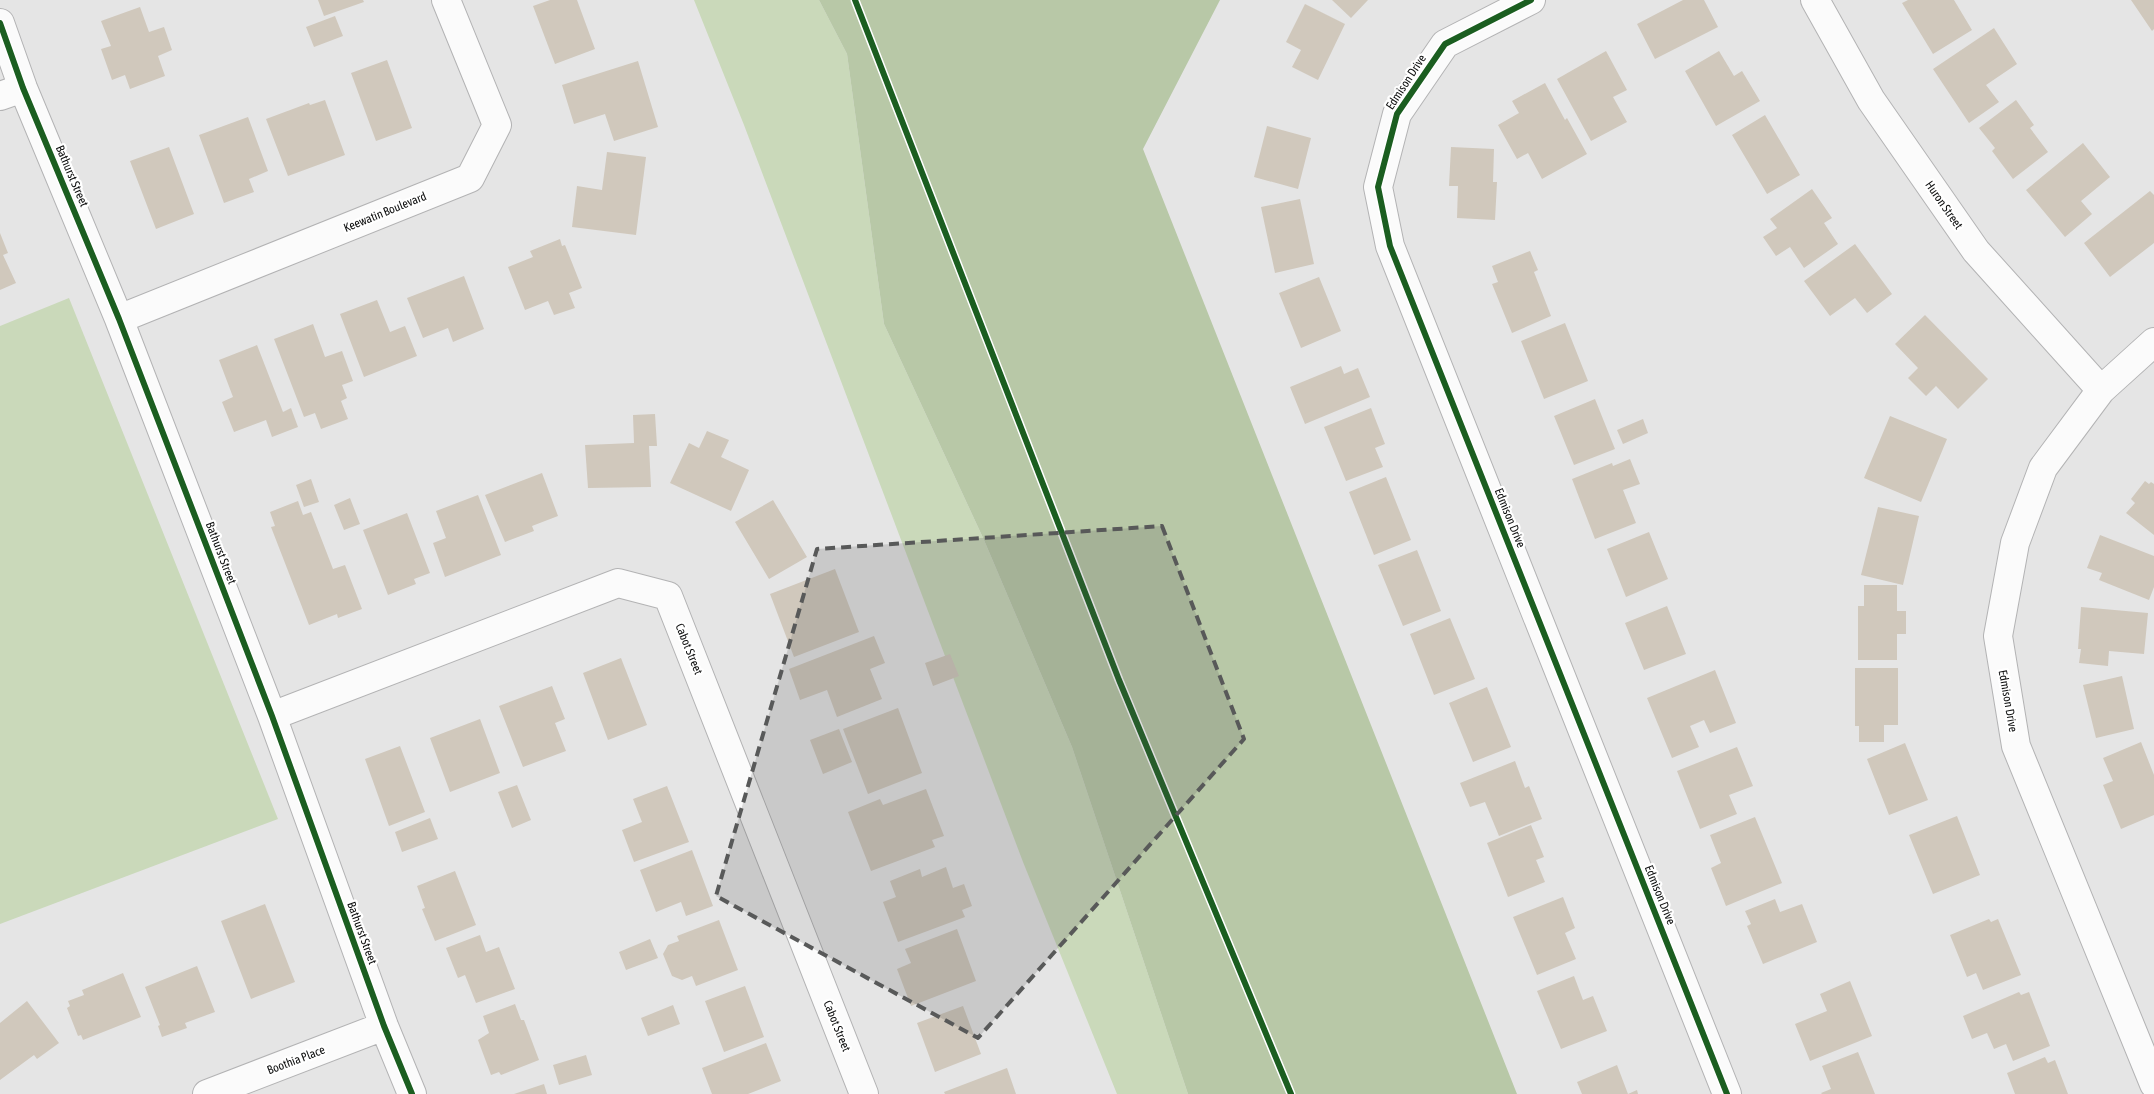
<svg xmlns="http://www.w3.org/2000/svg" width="2154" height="1094" viewBox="0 0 2154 1094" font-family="'Asap Condensed',sans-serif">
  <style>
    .green { fill: #cad9ba }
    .forest { fill: #b8c8a7 }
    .building { fill: #d0c8bc }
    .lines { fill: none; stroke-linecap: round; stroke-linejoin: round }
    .street-casing { stroke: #b3b3b4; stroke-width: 30 }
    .street { stroke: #fbfbfb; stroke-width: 28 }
    .cycleway-casing { stroke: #fff; stroke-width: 9 }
    .cycleway { stroke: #1b5e20; stroke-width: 6 }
    .marked { fill: #585959; fill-opacity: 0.2; stroke: #585959; stroke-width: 4; stroke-dasharray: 10 6; stroke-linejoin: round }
    .labels { text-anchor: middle; stroke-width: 4.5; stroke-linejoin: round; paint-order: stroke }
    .street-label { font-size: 12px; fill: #0c0d0d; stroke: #fff }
  </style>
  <rect width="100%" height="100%" fill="#e5e5e5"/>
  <path class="green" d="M 694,0 L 819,0 L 847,54 L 884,324 L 984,540 L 1072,747 L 1188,1094 L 1117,1094 L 1023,862 L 744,125 Z
    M 69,298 L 278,819 L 0,924 L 0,326 Z"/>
  <path class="forest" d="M 819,0 L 1220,0 L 1143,149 L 1517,1094 L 1188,1094 L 1072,747 L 984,540 L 884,324 L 847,54 Z"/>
  <path class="building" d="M 318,0 L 363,0 L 364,2 L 324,16 Z
    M 550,0 L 577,0 L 595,49 L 555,64 L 533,6 Z
    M 1332,0 L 1368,0 L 1351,18 Z
    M 1683,0 L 1704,0 L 1718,27 L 1655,59 L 1637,24 Z
    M 1908,0 L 1954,0 L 1972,30 L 1933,54 L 1902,3 Z
    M 2131,0 L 2154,0 L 2154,29 L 2152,31 Z
    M 1305,4 L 1345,24 L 1318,80 L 1292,67 L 1301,50 L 1286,42 Z
    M 140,7 L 149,32 L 164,27 L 172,50 L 158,56 L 165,76 L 130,89 L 125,75 L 112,80 L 101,49 L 111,46 L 101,21 Z
    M 335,16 L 343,36 L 314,47 L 306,27 Z
    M 1994,28 L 2017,64 L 1986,85 L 1999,102 L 1969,123 L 1933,69 Z
    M 1606,51 L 1627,90 L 1613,97 L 1627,122 L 1591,141 L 1557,79 Z
    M 1719,51 L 1734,76 L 1742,71 L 1760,101 L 1716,126 L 1685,71 Z
    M 387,60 L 412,128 L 376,141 L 351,73 Z
    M 638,61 L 658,127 L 614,141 L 605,114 L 574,124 L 562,85 Z
    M 1545,83 L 1565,120 L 1567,118 L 1587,154 L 1542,179 L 1528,153 L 1517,159 L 1498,125 L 1519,113 L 1512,101 Z
    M 325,100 L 345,155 L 288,176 L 266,119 L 309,103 L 310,105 Z
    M 2016,100 L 2034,125 L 2030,128 L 2048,152 L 2013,179 L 1992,151 L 1995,148 L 1979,128 Z
    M 1765,115 L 1800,175 L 1767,194 L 1732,135 Z
    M 248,117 L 268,171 L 249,179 L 254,192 L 224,203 L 199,135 Z
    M 1267,126 L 1311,138 L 1298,189 L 1254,177 Z
    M 2083,143 L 2110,177 L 2081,201 L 2092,214 L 2065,237 L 2026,190 Z
    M 169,147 L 194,214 L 156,229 L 130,161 Z
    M 1451,147 L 1494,149 L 1493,182 L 1497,182 L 1495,220 L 1457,218 L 1458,186 L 1449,186 Z
    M 607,152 L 646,157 L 636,235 L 572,227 L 577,186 L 602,190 Z
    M 1812,189 L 1832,218 L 1824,223 L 1838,244 L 1804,268 L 1790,247 L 1776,256 L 1763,237 L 1777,228 L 1770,219 Z
    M 2150,191 L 2154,195 L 2154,243 L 2110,277 L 2084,243 Z
    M 1300,199 L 1314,264 L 1275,273 L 1261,207 Z
    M 0,233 L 8,253 L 3,255 L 16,283 L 0,290 Z
    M 560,239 L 562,246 L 565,245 L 582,288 L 569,293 L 575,308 L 554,315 L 548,301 L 525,310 L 508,267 L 533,257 L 530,251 Z
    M 1855,244 L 1892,294 L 1867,313 L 1855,298 L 1830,316 L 1804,281 Z
    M 1530,251 L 1538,270 L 1534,272 L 1551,316 L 1512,333 L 1492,284 L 1498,282 L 1492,266 Z
    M 464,276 L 484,329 L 453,342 L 448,328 L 423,338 L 407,298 Z
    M 1319,277 L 1341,331 L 1301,348 L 1279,293 Z
    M 377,300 L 390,332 L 405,326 L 417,356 L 364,377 L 340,314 Z
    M 1925,315 L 1988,379 L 1958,409 L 1936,386 L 1926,396 L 1908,378 L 1918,368 L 1895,344 Z
    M 1565,323 L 1588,381 L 1544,399 L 1521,341 Z
    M 313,324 L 325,357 L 342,351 L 353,381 L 342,385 L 347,398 L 341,401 L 348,419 L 321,429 L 315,413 L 304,417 L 274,339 Z
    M 257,345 L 283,412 L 291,408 L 298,427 L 272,437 L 266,420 L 234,432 L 222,402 L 233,397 L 219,360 Z
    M 1341,366 L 1344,374 L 1358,368 L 1370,397 L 1305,424 L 1290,387 Z
    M 1595,399 L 1615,449 L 1574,465 L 1554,416 Z
    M 1371,408 L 1385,444 L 1375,448 L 1383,467 L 1346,481 L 1324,427 Z
    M 655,414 L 657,446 L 649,446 L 651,487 L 588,488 L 585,445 L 634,443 L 633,415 Z
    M 1890,416 L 1947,439 L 1921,502 L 1864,478 Z
    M 1643,419 L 1648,433 L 1623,444 L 1617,430 Z
    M 707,431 L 729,440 L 721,457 L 749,470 L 731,511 L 670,483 L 689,443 L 699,448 Z
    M 1630,459 L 1640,484 L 1623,490 L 1636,523 L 1595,539 L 1572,479 L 1612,463 L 1613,466 Z
    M 542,473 L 558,516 L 532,526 L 534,531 L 505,542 L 485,495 Z
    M 1386,477 L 1411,540 L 1374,555 L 1349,492 Z
    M 311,479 L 319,502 L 304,507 L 296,485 Z
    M 2145,481 L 2149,484 L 2151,482 L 2154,484 L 2154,535 L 2126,513 L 2135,503 L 2131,499 Z
    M 478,495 L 501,555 L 445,577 L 433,543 L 446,538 L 436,511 Z
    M 350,498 L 360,524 L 344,530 L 334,505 Z
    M 773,500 L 807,557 L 769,579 L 735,522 Z
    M 298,501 L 303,515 L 311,512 L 333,569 L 345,565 L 362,609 L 338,618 L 337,614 L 309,625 L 271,527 L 275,526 L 270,512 Z
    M 1878,507 L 1919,516 L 1903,585 L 1861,575 Z
    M 407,513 L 430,573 L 414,579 L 416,584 L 388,595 L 363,530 Z
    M 1649,532 L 1668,579 L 1626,597 L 1607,549 Z
    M 2100,535 L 2154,556 L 2154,587 L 2149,600 L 2099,580 L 2102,573 L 2087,568 Z
    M 1417,550 L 1441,611 L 1403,626 L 1378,565 Z
    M 835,569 L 859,632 L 794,657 L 770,594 Z
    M 1864,585 L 1897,585 L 1897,611 L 1906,611 L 1906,634 L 1897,634 L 1897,660 L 1858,660 L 1858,606 L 1864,606 Z
    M 1667,606 L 1686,654 L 1644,670 L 1625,623 Z
    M 2081,607 L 2148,613 L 2144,654 L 2109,651 L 2108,666 L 2079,663 L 2081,649 L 2078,649 Z
    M 1450,618 L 1475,679 L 1434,695 L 1410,634 Z
    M 874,636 L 885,663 L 870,669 L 882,699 L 837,717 L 827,690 L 800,700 L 789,669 Z
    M 950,654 L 959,676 L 933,686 L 925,663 Z
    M 621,658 L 647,725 L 608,740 L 583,673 Z
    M 1855,668 L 1898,668 L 1898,725 L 1884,725 L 1884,742 L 1859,742 L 1859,726 L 1855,726 Z
    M 1715,670 L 1736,723 L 1710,733 L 1704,720 L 1690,726 L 1699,747 L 1672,758 L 1647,698 Z
    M 2122,676 L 2134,729 L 2096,738 L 2083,685 Z
    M 552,686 L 565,719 L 555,723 L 566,751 L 523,767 L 499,706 Z
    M 1487,687 L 1511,747 L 1473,762 L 1449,703 Z
    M 898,708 L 922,773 L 868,794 L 843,729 Z
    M 480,719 L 500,773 L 450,792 L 430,738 Z
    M 839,729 L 852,762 L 823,774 L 810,740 Z
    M 2141,742 L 2154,775 L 2154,815 L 2121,829 L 2103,785 L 2113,781 L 2103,758 Z
    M 1905,743 L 1928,800 L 1889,815 L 1867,759 Z
    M 400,746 L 425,812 L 389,826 L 365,759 Z
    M 1737,747 L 1753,786 L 1729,795 L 1737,814 L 1700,829 L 1677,771 Z
    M 1515,761 L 1525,788 L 1529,786 L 1542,819 L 1499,836 L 1485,802 L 1470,807 L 1460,783 Z
    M 517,785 L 531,820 L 512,828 L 498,792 Z
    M 667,786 L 689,842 L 634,862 L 622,830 L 642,822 L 633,799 Z
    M 926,789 L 944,836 L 932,840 L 935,847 L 871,871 L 848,812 L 880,799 L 883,805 Z
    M 1957,816 L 1980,875 L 1933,894 L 1909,835 Z
    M 1755,817 L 1782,883 L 1726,906 L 1711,868 L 1721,863 L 1710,835 Z
    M 430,818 L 438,839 L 402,852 L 395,832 Z
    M 1531,825 L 1544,857 L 1536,860 L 1545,882 L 1508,897 L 1487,843 Z
    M 692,850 L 713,906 L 686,916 L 681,902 L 656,912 L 640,870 Z
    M 946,867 L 953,888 L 964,884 L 972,906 L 962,910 L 965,917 L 898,942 L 883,902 L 896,897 L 890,881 L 920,869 L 922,877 Z
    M 455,871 L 476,925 L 435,941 L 422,909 L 425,908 L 417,886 Z
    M 1563,897 L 1575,928 L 1565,933 L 1576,959 L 1537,975 L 1513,917 Z
    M 1775,899 L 1780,912 L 1802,904 L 1817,942 L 1763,964 L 1747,926 L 1751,924 L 1745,911 Z
    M 265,904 L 295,982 L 251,999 L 221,921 Z
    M 1989,919 L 1991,922 L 1998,919 L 2021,975 L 1983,990 L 1976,973 L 1967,977 L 1950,935 Z
    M 719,920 L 738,970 L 696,986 L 692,976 L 682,980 L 672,976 L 663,954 L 668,945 L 679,941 L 677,936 Z
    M 957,929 L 976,981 L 911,1006 L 897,969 L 911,963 L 905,949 Z
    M 480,935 L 486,952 L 499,947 L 515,989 L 476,1003 L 465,975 L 458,978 L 446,948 Z
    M 650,939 L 658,958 L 626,970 L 619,952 Z
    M 197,966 L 215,1012 L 185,1023 L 187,1028 L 162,1037 L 158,1026 L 160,1025 L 145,987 Z
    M 123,973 L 141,1017 L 83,1040 L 81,1035 L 78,1036 L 67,1008 L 70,1006 L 68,1001 L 84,995 L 82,990 Z
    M 1574,976 L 1583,1000 L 1593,996 L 1607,1031 L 1561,1049 L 1537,991 Z
    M 1850,981 L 1872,1036 L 1810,1061 L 1795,1024 L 1827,1011 L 1820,994 Z
    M 745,986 L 764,1037 L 724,1052 L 705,1001 Z
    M 2019,992 L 2021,995 L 2029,992 L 2050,1046 L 2013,1061 L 2006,1044 L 1994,1049 L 1987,1033 L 1972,1039 L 1963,1016 Z
    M 27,1001 L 59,1043 L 37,1059 L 34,1055 L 0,1080 L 0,1023 Z
    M 515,1004 L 521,1020 L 524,1020 L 539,1060 L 501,1075 L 499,1072 L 491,1075 L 478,1040 L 489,1033 L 483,1016 Z
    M 673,1005 L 680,1024 L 648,1036 L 641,1018 Z
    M 963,1006 L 981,1054 L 935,1072 L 917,1023 Z
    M 766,1043 L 781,1081 L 748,1094 L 712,1094 L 702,1068 Z
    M 1858,1052 L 1875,1094 L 1822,1094 L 1821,1093 L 1831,1089 L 1822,1066 Z
    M 586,1055 L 592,1075 L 559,1085 L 553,1065 Z
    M 2045,1057 L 2048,1063 L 2055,1060 L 2068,1094 L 2015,1094 L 2007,1073 Z
    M 1617,1065 L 1628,1094 L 1637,1090 L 1638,1094 L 1582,1094 L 1577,1082 Z
    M 1007,1068 L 1016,1094 L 945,1094 L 944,1092 Z
    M 544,1084 L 547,1094 L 514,1094 Z"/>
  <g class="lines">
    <g class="street-casing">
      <path id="street" d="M 1531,0 L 1445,44 L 1397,114 L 1378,187 L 1390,246 L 1727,1094
        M 1815,0 L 1871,100 L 1976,251 L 2101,390
        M 0,23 L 23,88 L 119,319 L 272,716 L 384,1026 L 412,1094
        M 0,96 L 23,88
        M 119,319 L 470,178 L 497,125 L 446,0
        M 2154,342 L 2101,390 L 2043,468 L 2015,543 L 1998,636 L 2016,746 L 2154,1084
        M 272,716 L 618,583 L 668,596 L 864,1094
        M 207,1094 L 384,1026"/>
    </g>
    <use href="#street" class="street"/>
    <g class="cycleway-casing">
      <path id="cycleway" d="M 855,0 L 1119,680 L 1291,1094
        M 1531,0 L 1445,44 L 1397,114 L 1378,187 L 1390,246 L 1727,1094
        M 0,23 L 23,88 L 119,319 L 272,716 L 384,1026 L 412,1094"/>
    </g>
    <use href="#cycleway" class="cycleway"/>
  </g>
  <path class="marked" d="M 1162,526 L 1244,739 L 978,1038 L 716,896 L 817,549 Z"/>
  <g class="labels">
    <g class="street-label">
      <text transform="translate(1406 82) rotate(-57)" y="4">Edmison Drive</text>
      <text transform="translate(72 176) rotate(67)" y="4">Bathurst Street</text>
      <text transform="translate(1944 205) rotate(55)" y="4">Huron Street</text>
      <text transform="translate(385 212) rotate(-22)" y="4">Keewatin Boulevard</text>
      <text transform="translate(1510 518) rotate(68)" y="4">Edmison Drive</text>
      <text transform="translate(221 553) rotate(69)" y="4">Bathurst Street</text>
      <text transform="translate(689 649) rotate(68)" y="4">Cabot Street</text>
      <text transform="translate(2008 701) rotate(80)" y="4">Edmison Drive</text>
      <text transform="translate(1660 895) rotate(68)" y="4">Edmison Drive</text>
      <text transform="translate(362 933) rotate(70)" y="4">Bathurst Street</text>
      <text transform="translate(837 1026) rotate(68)" y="4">Cabot Street</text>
      <text transform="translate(296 1060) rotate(-21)" y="4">Boothia Place</text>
    </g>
  </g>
</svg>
